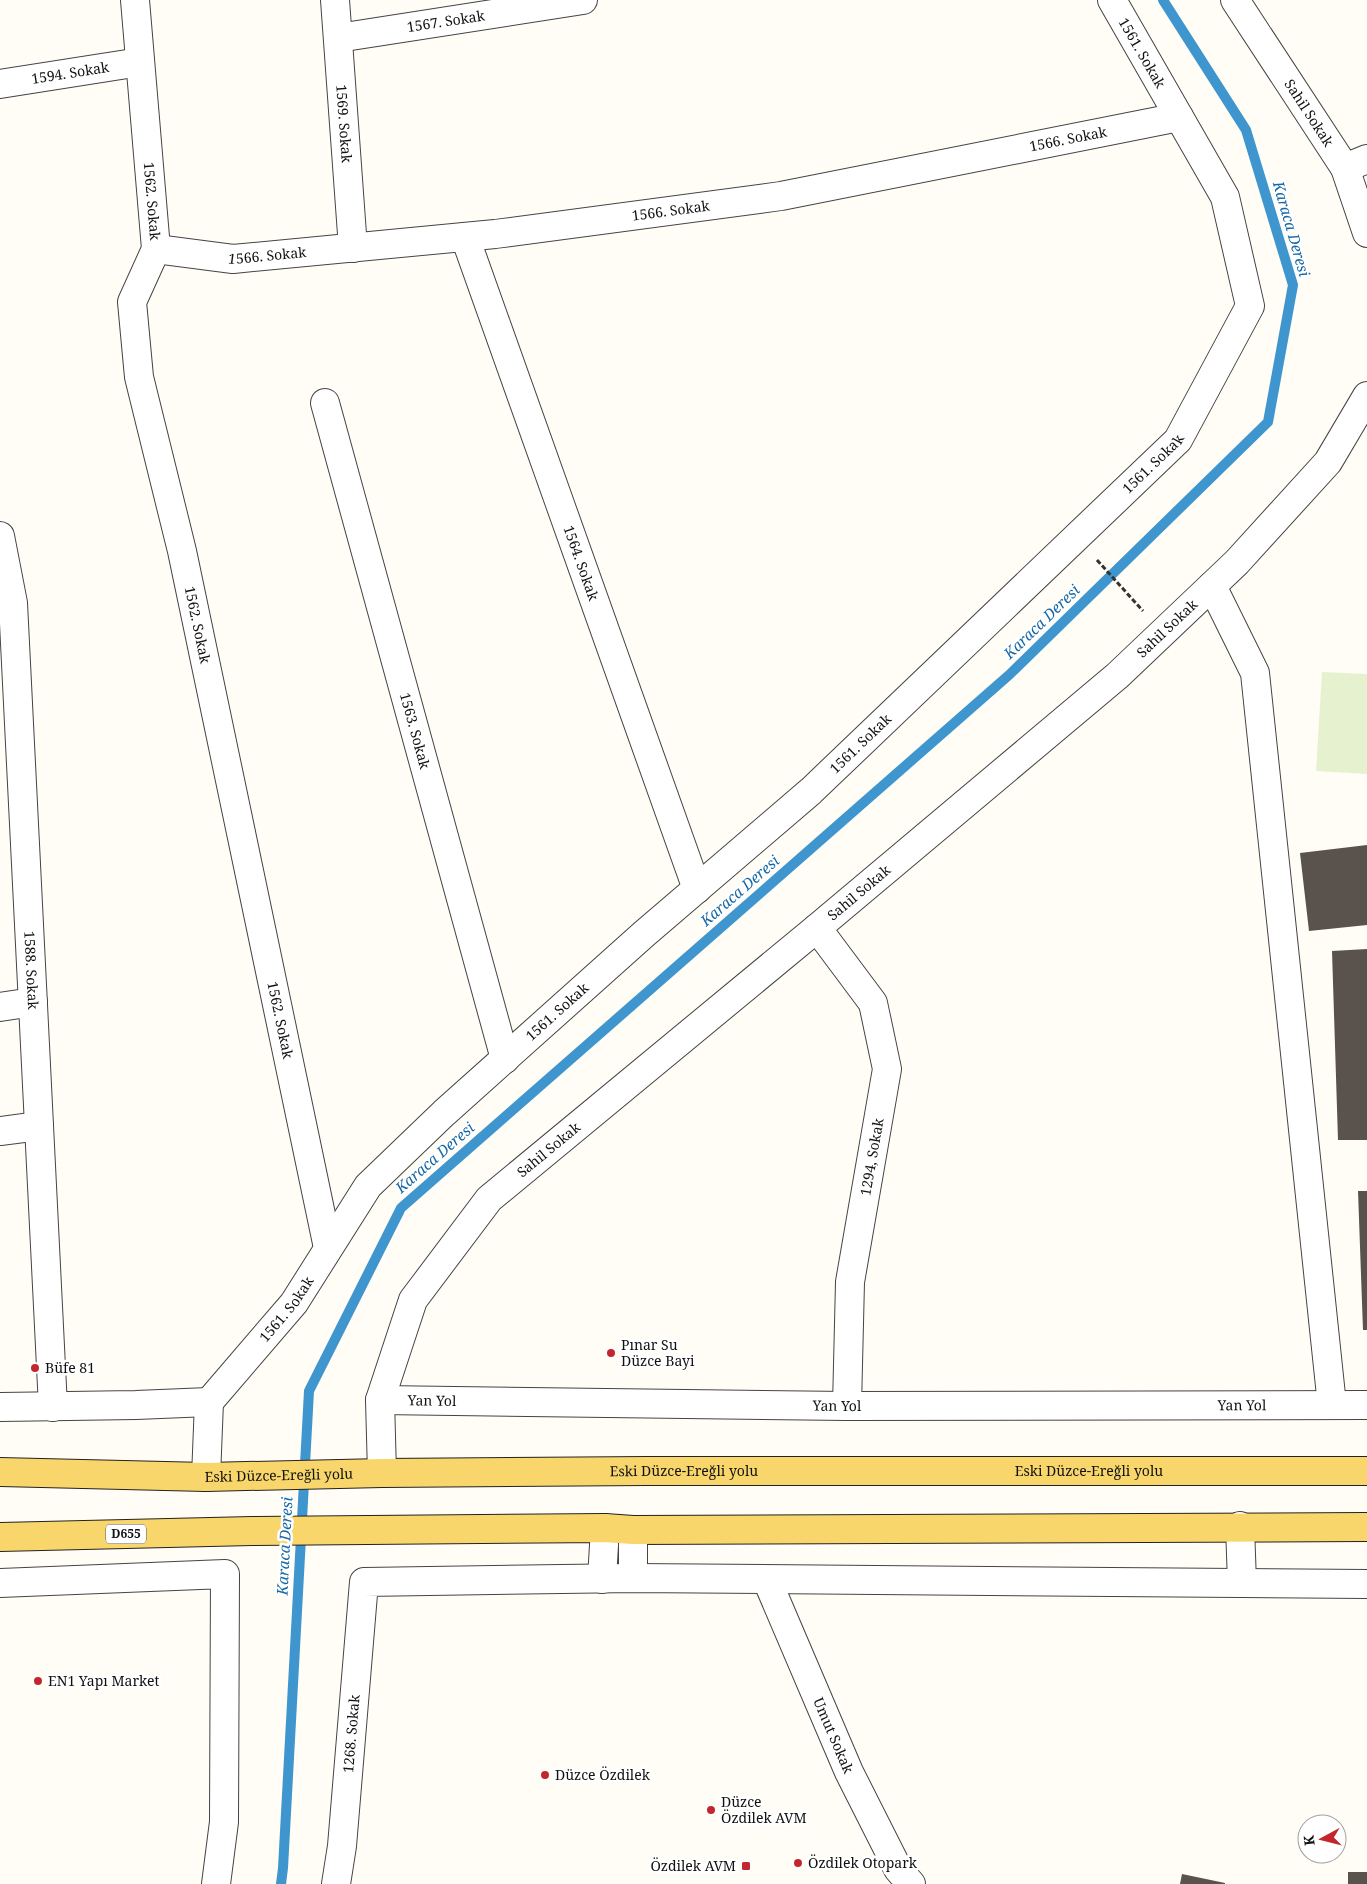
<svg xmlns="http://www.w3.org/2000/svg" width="1367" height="1884" viewBox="0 0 1367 1884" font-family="'Noto Serif',serif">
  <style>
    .pitch { fill: #e6f2cf }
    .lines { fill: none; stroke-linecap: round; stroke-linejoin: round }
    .stream { stroke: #3f96cf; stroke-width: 10 }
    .building { fill: #5a524d }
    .minor-casing { stroke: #444; stroke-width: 30 }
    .tertiary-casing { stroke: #444; stroke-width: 30 }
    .primary-casing { stroke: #222; stroke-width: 30 }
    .path { stroke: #333; stroke-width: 3; stroke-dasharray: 5 2.5; stroke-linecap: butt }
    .minor { stroke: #fff; stroke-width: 28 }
    .tertiary { stroke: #fff; stroke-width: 28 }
    .primary { stroke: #f9d66b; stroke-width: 28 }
    .poi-dot { fill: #c4262e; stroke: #fff; stroke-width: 2 }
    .labels { text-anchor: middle; stroke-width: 5; stroke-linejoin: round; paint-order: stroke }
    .shield { fill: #fff; stroke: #585858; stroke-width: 1 }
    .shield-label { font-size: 12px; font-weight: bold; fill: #111 }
    .street-label { font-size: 14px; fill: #111; stroke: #fff }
    .poi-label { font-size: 14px; fill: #111; stroke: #fff; text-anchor: start }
    .water-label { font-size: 15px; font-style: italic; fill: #1768a6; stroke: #fff }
  </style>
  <rect width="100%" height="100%" fill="#fffdf5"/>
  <path class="pitch" d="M 1322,672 L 1367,674 L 1367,774 L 1316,771 Z"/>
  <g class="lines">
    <path class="stream" d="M 281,1884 L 283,1868 L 309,1391 L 401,1208 L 1009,675 L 1268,422 L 1293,285 L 1246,130 L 1163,0"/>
  </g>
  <path class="building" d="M 1367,845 L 1367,925 L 1309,931 L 1300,853 Z
    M 1367,949 L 1367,1140 L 1338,1140 L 1332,951 Z
    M 1358,1191 L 1367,1191 L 1367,1330 L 1363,1330 Z
    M 1348,1872 L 1367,1872 L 1367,1884 L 1348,1884 Z
    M 1182,1874 L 1225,1883 L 1225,1884 L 1180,1884 Z"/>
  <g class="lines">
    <g class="minor-casing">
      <g id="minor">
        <path id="s1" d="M 135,0 L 156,249 L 132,302 L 139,377 L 182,551 L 328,1248"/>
        <path id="s2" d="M 335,0 L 353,248"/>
        <path id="s3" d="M 1235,0 L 1345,168 L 1367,233"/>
        <path id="s4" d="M 338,38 L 583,0"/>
        <path id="s5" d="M 0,84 L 140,62"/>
        <path d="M 1345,168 L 1367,159"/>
        <path id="s6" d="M 465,237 L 697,889"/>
        <path id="s7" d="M 156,249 L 233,259 L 495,234 L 781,196 L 1179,117"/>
        <path id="s8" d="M 325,403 L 505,1059"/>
        <path id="s9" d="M 0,536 L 13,603 L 53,1407"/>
        <path d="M 1212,586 L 1255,673 L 1332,1405"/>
        <path d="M 817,928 L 873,1003 L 887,1069 L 850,1282 L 847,1406"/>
        <path d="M 0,1007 L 33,1002"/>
        <path d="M 0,1131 L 39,1126"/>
        <path id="s10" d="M 380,1400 L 413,1300 L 489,1199 L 817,928 L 1117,676 L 1237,562 L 1328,462 L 1367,396"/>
        <path id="s11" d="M 382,1473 L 380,1400 L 847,1406 L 1367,1405"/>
        <path d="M 1240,1526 L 1242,1583"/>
        <path d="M 633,1530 L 633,1578"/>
        <path d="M 602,1579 L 605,1528"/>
        <path id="s12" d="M 767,1580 L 849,1772 L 898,1869 L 911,1884"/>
        <path d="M 0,1583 L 225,1574 L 224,1822 L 216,1884"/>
        <path id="s13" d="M 336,1884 L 342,1846 L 364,1582 L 633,1578 L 1367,1584"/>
      </g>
    </g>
    <g class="tertiary-casing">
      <g id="tertiary">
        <path id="s14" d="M 209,1402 L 294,1303 L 368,1186 L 444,1113 L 644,934 L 811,791 L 1178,440 L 1250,306 L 1225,197 L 1112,0"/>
        <path d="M 0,1407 L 136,1405 L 209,1402"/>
        <path d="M 206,1477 L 209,1402"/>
      </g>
    </g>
    <g class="primary-casing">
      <g id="primary">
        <path id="s15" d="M 0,1472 L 206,1477 L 382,1473 L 647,1471 L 1367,1471"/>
        <path d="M 0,1537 L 252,1531 L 605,1528 L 633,1530 L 1367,1527"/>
      </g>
    </g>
    <path class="path" d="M 1097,560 L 1143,611"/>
    <use href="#minor" class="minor"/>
    <use href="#tertiary" class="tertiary"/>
    <use href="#primary" class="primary"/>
  </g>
  <g class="poi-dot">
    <circle cx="611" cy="1353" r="5"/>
    <circle cx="35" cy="1368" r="5"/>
    <circle cx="38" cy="1681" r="5"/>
    <circle cx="545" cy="1775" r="5"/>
    <circle cx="711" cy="1810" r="5"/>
    <circle cx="798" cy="1863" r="5"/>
    <rect x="741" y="1861" width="10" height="10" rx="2.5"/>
  </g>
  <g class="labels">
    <rect class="shield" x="106" y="1524.5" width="40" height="19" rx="4"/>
    <g class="shield-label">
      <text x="126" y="1538">D655</text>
    </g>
    <g class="street-label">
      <text dy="5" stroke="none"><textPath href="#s4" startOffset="109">1567. Sokak</textPath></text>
      <text transform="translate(1142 53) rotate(60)" y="5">1561. Sokak</text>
      <text dy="5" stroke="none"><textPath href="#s5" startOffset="71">1594. Sokak</textPath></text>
      <text dy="5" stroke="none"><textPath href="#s3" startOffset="135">Sahil Sokak</textPath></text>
      <text dy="5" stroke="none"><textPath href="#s2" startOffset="124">1569. Sokak</textPath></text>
      <text dy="5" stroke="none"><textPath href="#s7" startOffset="922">1566. Sokak</textPath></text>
      <text dy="5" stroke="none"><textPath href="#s1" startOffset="202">1562. Sokak</textPath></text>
      <text dy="5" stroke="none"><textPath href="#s7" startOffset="518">1566. Sokak</textPath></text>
      <text dy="5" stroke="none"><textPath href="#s7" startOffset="112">1566. Sokak</textPath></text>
      <text dy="5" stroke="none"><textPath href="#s14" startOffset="1336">1561. Sokak</textPath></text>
      <text dy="5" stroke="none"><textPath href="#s6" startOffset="346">1564. Sokak</textPath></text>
      <text dy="5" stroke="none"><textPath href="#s1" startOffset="638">1562. Sokak</textPath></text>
      <text dy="5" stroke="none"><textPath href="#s10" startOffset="1118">Sahil Sokak</textPath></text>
      <text dy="5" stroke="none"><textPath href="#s8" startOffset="340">1563. Sokak</textPath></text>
      <text dy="5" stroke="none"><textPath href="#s14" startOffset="931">1561. Sokak</textPath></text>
      <text dy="5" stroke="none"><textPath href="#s10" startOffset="712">Sahil Sokak</textPath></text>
      <text dy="5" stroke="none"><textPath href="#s9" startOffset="436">1588. Sokak</textPath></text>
      <text dy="5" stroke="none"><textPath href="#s14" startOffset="526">1561. Sokak</textPath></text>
      <text dy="5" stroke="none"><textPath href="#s1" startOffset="1042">1562. Sokak</textPath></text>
      <text dy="5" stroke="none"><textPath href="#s10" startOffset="309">Sahil Sokak</textPath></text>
      <text transform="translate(872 1157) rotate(-80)" y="5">1294, Sokak</text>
      <text dy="5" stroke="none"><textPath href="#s14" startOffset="121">1561. Sokak</textPath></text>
      <text dy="5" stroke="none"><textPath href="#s11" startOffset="125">Yan Yol</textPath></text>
      <text dy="5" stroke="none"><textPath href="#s11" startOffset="935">Yan Yol</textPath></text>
      <text dy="5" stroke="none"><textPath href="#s11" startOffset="530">Yan Yol</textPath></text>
      <text dy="5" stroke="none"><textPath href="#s15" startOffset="1089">Eski Düzce-Ereğli yolu</textPath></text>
      <text dy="5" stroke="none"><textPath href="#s15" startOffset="684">Eski Düzce-Ereğli yolu</textPath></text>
      <text dy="5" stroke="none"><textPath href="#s15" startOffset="279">Eski Düzce-Ereğli yolu</textPath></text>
      <text dy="5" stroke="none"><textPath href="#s13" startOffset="151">1268. Sokak</textPath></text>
      <text dy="5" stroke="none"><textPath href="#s12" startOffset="169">Umut Sokak</textPath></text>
    </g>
    <g class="poi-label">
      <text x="621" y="1350">Pınar Su<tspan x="621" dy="16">Düzce Bayi</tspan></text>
      <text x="45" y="1373">Büfe 81</text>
      <text x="48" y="1686">EN1 Yapı Market</text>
      <text x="555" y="1780">Düzce Özdilek</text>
      <text x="721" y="1807">Düzce<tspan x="721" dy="16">Özdilek AVM</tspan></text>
      <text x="808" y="1868">Özdilek Otopark</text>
      <text x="736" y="1871" text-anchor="end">Özdilek AVM</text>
    </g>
    <g class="water-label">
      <text transform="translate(1291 229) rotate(74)" y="5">Karaca Deresi</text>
      <text transform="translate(1042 622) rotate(-44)" y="5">Karaca Deresi</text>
      <text transform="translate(740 891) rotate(-41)" y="5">Karaca Deresi</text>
      <text transform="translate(435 1158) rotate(-41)" y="5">Karaca Deresi</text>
      <text transform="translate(285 1546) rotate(-87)" y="5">Karaca Deresi</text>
    </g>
  </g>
  <g transform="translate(1322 1839) rotate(263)"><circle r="24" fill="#ffffff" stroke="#a0a0a0"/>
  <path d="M0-4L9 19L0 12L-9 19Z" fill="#c4262e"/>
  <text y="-8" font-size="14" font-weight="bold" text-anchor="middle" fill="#111111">K</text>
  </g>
</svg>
